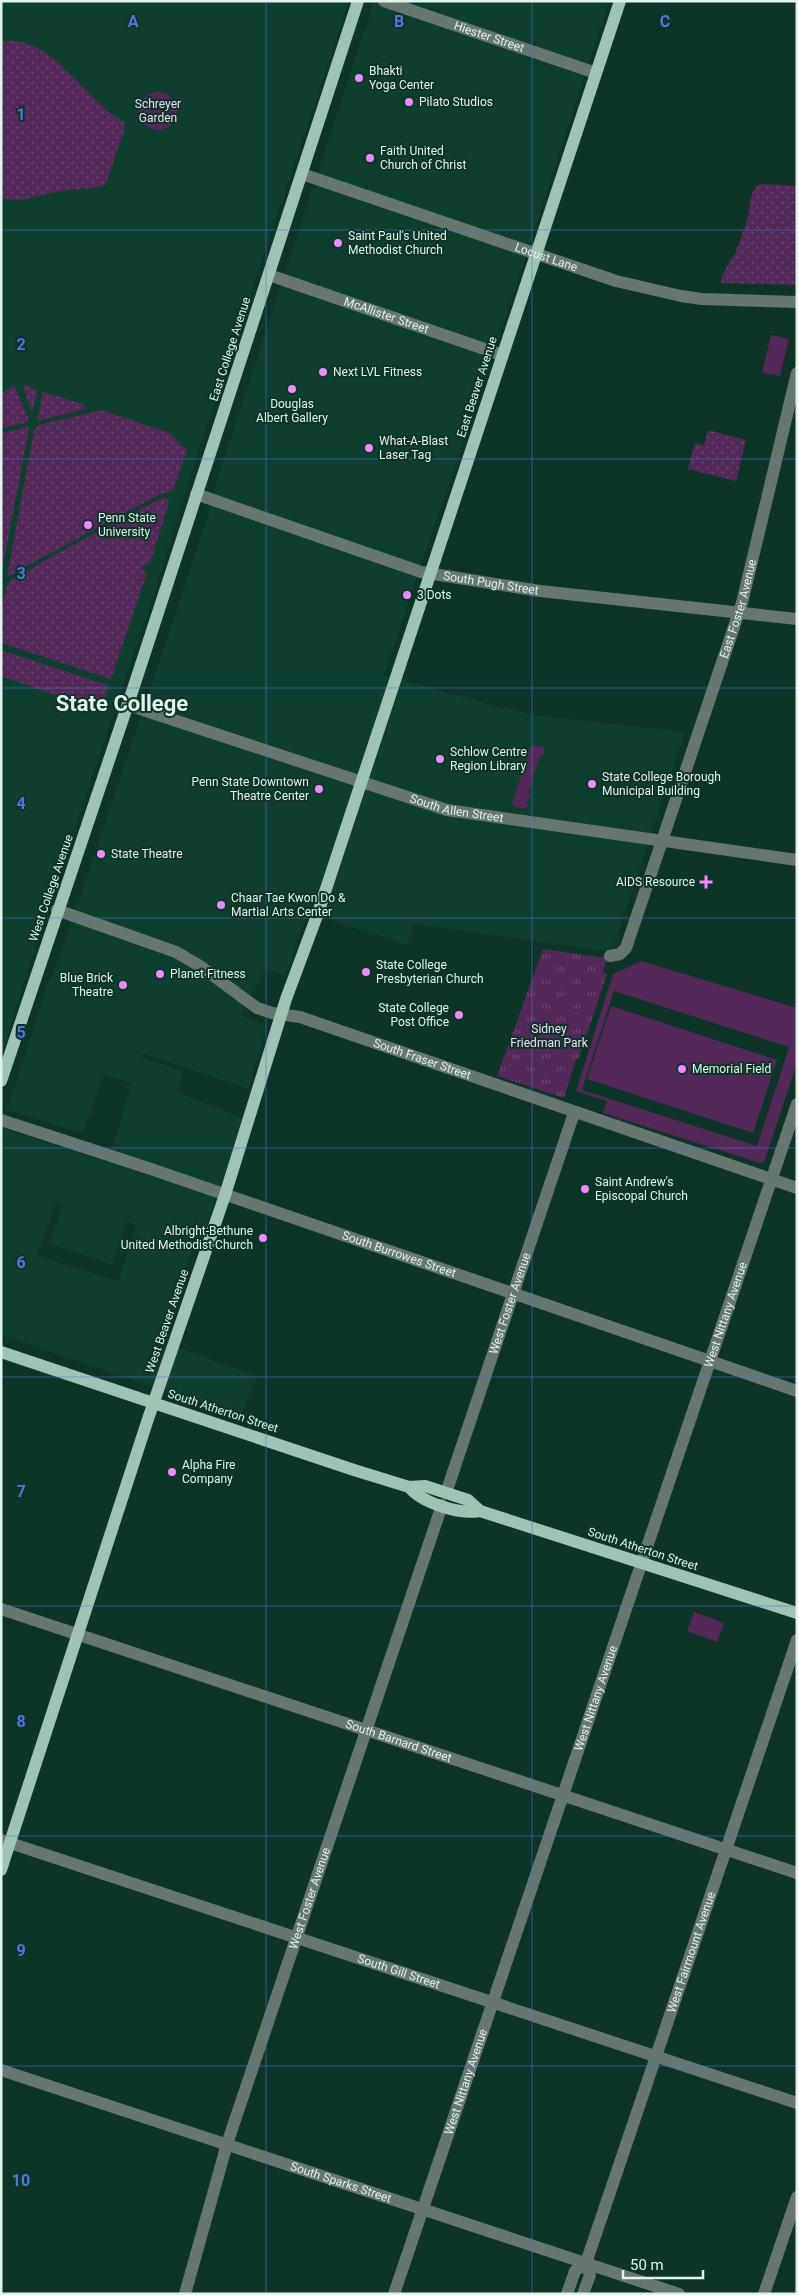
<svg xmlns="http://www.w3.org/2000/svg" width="798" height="2295" viewBox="0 0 798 2295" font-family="Roboto,sans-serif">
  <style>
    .built { fill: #0d3e2e; fill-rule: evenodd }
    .grass { fill: url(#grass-dots) }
    .park { fill: url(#park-tufts) }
    .garden { fill: #512856; fill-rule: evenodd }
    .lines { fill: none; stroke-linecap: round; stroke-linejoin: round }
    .minor { stroke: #677770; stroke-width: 12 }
    .major { stroke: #a1c3b4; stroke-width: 12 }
    .grid { fill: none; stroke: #4e78dd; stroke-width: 1; stroke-opacity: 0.55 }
    .poi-dot { fill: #ed8cf9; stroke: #0e3427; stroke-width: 2 }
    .labels { text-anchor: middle; stroke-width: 4; stroke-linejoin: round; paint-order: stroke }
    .street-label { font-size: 12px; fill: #e0f4eb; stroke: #0e3427 }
    .poi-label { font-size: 12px; fill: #e0f4eb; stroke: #0e3427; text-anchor: start }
    .park-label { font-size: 12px; fill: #f3d8f6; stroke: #0e3427 }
    .town-label { font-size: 22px; font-weight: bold; fill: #e0f4eb; stroke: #0e3427 }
    .grid-label { font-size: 16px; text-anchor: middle; font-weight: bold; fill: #4e78dd; stroke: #0e3427; stroke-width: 4; stroke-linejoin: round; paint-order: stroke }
  </style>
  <defs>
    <pattern id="grass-dots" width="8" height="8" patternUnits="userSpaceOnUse" patternTransform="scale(1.25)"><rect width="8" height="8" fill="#512856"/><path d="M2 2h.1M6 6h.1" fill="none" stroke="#6a486e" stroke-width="1.8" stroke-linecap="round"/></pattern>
    <pattern id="park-tufts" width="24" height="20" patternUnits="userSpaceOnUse" patternTransform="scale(1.25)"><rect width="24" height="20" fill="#512856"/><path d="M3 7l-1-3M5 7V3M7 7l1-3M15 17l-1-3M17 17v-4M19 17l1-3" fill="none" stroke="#6a486e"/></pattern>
  </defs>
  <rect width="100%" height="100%" fill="#0e3427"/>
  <path class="built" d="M 1,1 L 349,1 L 202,440 L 149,609 L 40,931 L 1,1057 Z
    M 374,1 L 609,1 L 491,362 L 384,675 L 492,705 L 535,715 L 685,732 L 612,952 L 414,924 L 407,945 L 331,920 L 309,908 L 285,976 L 265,970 L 241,1015 L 267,1026 L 248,1089 L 142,1053 L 141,1057 L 183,1071 L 177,1092 L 243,1118 L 200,1245 L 194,1244 L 163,1342 L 257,1376 L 241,1416 L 1,1335 L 1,1128 L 108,1162 L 132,1083 L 104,1075 L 83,1133 L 7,1110 L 49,979 L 52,977 L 76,909 L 208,516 L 214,489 ZM 56,1203 L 63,1206 L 49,1243 L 112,1265 L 127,1222 L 137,1225 L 118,1281 L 37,1256 Z"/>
  <path class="grass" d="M 1,41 C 53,34 82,98 124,122 L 125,128 L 105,186 L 55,192 L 21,200 L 1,199 Z
    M 763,184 L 797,186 L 797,285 L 721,283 C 722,270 731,262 736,251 C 740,241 743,231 747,221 C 751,209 748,185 763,184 Z
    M 14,385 L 29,419 L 25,423 L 1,429 L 1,394 Z
    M 24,385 L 38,390 L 32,412 L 23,387 Z
    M 43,392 L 83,404 L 85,409 L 37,421 Z
    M 102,410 L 170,433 L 181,445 L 187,449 L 173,491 L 161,494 L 104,524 L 7,577 L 34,430 L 39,425 Z
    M 28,427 L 29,429 L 1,576 L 1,433 Z
    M 708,430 L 746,440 L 736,481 L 688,469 L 695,443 L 704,445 Z
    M 162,498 L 167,498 L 169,503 L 150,563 L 143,565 L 142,569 L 147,573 L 111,679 L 1,643 C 1,625 0,597 9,582 L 61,551 Z
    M 1,650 L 107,685 L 108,688 L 102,708 L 99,710 L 1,676 Z"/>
  <path class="park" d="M 543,949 L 607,958 L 603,972 L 607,974 L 579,1058 L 576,1059 L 564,1098 L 497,1076 Z"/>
  <path class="garden" d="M139 111a19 19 0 1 1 38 0a19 19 0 1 1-38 0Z
    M 771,335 L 789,339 L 780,376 L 762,373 Z
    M 531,745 L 544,747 L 545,753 L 540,756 L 529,790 L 528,793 L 531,794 L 527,803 L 529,805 L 525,809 L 515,807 L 512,803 Z
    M 641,961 L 797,1008 L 797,1063 L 764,1162 L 760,1163 L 603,1113 L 607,1101 L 576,1091 L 613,974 ZM 614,991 L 789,1047 L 757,1146 L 582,1090 Z
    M 611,1006 L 777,1060 L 753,1133 L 587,1079 Z
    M 694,1612 L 724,1623 L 717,1642 L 687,1631 Z"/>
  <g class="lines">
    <g class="minor">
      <path id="s1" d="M 384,1 L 596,73"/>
      <path id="s2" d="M 302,174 L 616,281 L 681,296 L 702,299 L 797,302"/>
      <path id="s3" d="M 269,275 L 502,355"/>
      <path id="s4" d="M 196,494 L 421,572 L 540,591 L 797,619"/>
      <path id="s5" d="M 128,705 L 447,810 L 797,860"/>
      <path id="s6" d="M 57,910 L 176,952 L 200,966 L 257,1008 L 272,1013 L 300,1017 L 797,1188"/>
      <path id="s7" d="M 610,956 L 620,954 L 626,948 L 742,603 L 797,373"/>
      <path id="s8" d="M 1,1120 L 151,1169 L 797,1391"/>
      <path id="s9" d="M 446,1493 L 574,1113"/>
      <path id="s10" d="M 1,1609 L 797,1873"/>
      <path id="s11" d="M 1,1840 L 797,2103"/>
      <path id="s12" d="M 1,2070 L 679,2294"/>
      <path id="s13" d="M 185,2294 L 227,2144 L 442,1505"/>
      <path id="s14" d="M 394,2294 L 797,1104"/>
      <path d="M 567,2294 L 575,2271 L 586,2263"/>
      <path id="s15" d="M 583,2294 L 590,2275 L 586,2263 L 797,1640"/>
      <path d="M 764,2294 L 797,2197"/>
    </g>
    <path class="major" d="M 1,1081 L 134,686 L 358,1
      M 1,1352 L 354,1470 L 409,1487 L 425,1486 L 468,1500 L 480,1511 L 797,1613
      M 409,1487 C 422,1503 460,1515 480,1511
      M 1,1870 L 147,1422 L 225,1195 L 286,999 L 318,913 L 620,1"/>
  </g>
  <path class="grid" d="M 266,1 L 266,2294M 532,1 L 532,2294M 1,230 L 797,230M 1,459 L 797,459M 1,688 L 797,688M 1,918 L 797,918M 1,1148 L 797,1148M 1,1377 L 797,1377M 1,1606 L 797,1606M 1,1836 L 797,1836M 1,2066 L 797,2066"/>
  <g class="poi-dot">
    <circle cx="359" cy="78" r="5"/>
    <circle cx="409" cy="102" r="5"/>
    <circle cx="370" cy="158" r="5"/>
    <circle cx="338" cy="243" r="5"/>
    <circle cx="323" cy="372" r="5"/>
    <circle cx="292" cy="389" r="5"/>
    <circle cx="369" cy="448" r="5"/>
    <circle cx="88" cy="525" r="5"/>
    <circle cx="407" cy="595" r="5"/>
    <circle cx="440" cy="759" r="5"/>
    <circle cx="592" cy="784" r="5"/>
    <circle cx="319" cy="789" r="5"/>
    <circle cx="101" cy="854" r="5"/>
    <path d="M703.5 874.5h5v5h5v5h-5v5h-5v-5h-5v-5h5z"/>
    <circle cx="221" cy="905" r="5"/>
    <circle cx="366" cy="972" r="5"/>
    <circle cx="160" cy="974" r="5"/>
    <circle cx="123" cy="985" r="5"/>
    <circle cx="459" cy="1015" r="5"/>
    <circle cx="682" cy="1069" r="5"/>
    <circle cx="585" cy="1189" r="5"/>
    <circle cx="263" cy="1238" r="5"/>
    <circle cx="172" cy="1472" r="5"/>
  </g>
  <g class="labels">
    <g class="street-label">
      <text dy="4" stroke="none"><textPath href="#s1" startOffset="111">Hiester Street</textPath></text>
      <text dy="4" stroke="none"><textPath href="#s2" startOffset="258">Locust Lane</textPath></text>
      <text dy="4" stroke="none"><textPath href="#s3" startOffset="124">McAllister Street</textPath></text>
      <text transform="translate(230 349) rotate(-72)" y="4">East College Avenue</text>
      <text transform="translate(477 387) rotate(-72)" y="4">East Beaver Avenue</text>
      <text dy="4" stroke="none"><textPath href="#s4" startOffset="309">South Pugh Street</textPath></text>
      <text dy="4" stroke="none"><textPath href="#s7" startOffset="376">East Foster Avenue</textPath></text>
      <text dy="4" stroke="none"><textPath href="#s5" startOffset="345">South Allen Street</textPath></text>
      <text transform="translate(51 888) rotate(-71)" y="4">West College Avenue</text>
      <text dy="4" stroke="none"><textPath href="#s6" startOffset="398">South Fraser Street</textPath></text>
      <text dy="4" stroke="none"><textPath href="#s8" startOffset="420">South Burrowes Street</textPath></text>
      <text dy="4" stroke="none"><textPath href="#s9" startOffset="200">West Foster Avenue</textPath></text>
      <text dy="4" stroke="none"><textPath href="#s14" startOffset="1034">West Nittany Avenue</textPath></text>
      <text transform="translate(167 1321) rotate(-71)" y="4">West Beaver Avenue</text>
      <text transform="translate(223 1411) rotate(18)" y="4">South Atherton Street</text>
      <text transform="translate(643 1549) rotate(18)" y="4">South Atherton Street</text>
      <text dy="4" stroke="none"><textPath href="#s14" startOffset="629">West Nittany Avenue</textPath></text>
      <text dy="4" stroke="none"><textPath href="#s10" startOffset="419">South Barnard Street</textPath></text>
      <text dy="4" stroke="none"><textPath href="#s13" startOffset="415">West Foster Avenue</textPath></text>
      <text dy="4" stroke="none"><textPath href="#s15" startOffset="361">West Fairmount Avenue</textPath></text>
      <text dy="4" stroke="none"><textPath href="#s11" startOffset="419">South Gill Street</textPath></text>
      <text dy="4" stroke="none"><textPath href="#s14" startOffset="224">West Nittany Avenue</textPath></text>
      <text dy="4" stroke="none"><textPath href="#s12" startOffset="358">South Sparks Street</textPath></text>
    </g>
    <g class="poi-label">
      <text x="369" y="75">Bhakti<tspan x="369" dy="14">Yoga Center</tspan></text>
      <text x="419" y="106">Pilato Studios</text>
      <text x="380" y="155">Faith United<tspan x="380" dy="14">Church of Christ</tspan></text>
      <text x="348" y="240">Saint Paul's United<tspan x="348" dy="14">Methodist Church</tspan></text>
      <text x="333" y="376">Next LVL Fitness</text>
      <text x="292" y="408" text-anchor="middle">Douglas<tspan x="292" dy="14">Albert Gallery</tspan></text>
      <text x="379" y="445">What-A-Blast<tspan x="379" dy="14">Laser Tag</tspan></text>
      <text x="98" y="522">Penn State<tspan x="98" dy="14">University</tspan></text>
      <text x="417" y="599">3 Dots</text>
      <text x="450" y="756">Schlow Centre<tspan x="450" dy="14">Region Library</tspan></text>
      <text x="602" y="781">State College Borough<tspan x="602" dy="14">Municipal Building</tspan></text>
      <text x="309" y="786" text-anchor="end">Penn State Downtown<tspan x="309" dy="14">Theatre Center</tspan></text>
      <text x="111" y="858">State Theatre</text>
      <text x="695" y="886" text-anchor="end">AIDS Resource</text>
      <text x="231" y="902">Chaar Tae Kwon Do &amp;<tspan x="231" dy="14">Martial Arts Center</tspan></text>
      <text x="376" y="969">State College<tspan x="376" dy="14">Presbyterian Church</tspan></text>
      <text x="170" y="978">Planet Fitness</text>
      <text x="113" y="982" text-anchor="end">Blue Brick<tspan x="113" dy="14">Theatre</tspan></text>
      <text x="449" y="1012" text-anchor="end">State College<tspan x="449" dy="14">Post Office</tspan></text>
      <text x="692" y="1073">Memorial Field</text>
      <text x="595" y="1186">Saint Andrew's<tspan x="595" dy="14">Episcopal Church</tspan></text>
      <text x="253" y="1235" text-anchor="end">Albright-Bethune<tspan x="253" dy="14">United Methodist Church</tspan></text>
      <text x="182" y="1469">Alpha Fire<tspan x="182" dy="14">Company</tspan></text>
    </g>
    <g class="park-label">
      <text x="158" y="108">Schreyer<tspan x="158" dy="14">Garden</tspan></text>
      <text x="549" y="1033">Sidney<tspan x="549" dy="14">Friedman Park</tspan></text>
    </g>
    <g class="town-label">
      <text x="122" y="711">State College</text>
    </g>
  </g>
  <g class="grid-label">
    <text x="133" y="27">A</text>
    <text x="399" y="27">B</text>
    <text x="665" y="27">C</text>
    <text x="21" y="120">1</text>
    <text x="21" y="350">2</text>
    <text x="21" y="579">3</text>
    <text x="21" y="809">4</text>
    <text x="21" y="1038">5</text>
    <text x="21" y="1268">6</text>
    <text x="21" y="1497">7</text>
    <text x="21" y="1727">8</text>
    <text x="21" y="1956">9</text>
    <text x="21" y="2186">10</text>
  </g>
  <rect width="798" height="2295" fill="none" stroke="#e0f4eb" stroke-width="5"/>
  <path d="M623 2270v8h80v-8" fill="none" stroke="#e0f4eb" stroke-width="2.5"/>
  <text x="630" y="2270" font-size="15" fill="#e0f4eb" stroke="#0e3427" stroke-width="4" paint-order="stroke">50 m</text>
</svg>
